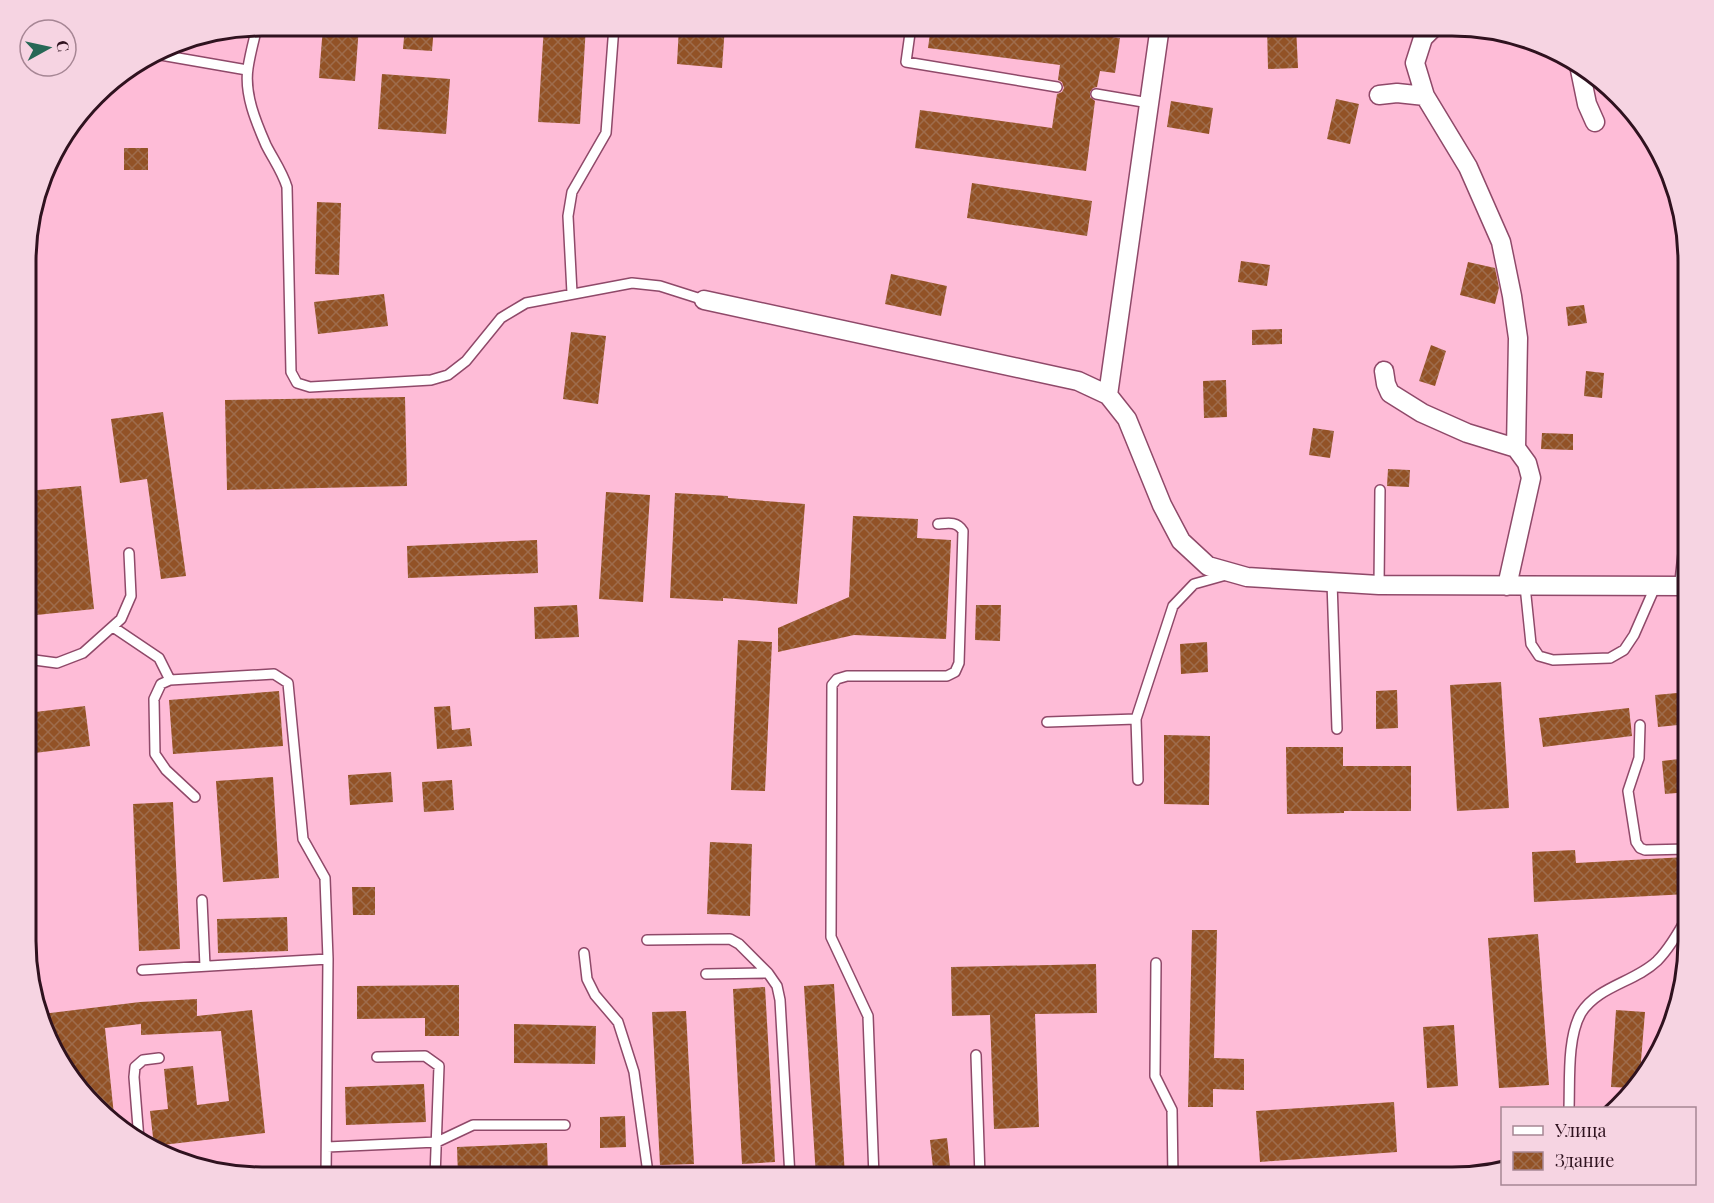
<svg xmlns="http://www.w3.org/2000/svg" width="1714" height="1203" viewBox="0 0 1714 1203" font-family="'Playfair Display',serif">
  <style>
    .building { fill: url(#building-cross-hatch) }
    .lines { fill: none; stroke-linecap: round; stroke-linejoin: round }
    .lane-casing { stroke: #8f4969; stroke-width: 12 }
    .street-casing { stroke: #8f4969; stroke-width: 21 }
    .lane { stroke: #fff; stroke-width: 9 }
    .street { stroke: #fff; stroke-width: 18 }
    .rim { fill: none; stroke: #2f121f; stroke-width: 3 }
  </style>
  <defs>
    <pattern id="building-cross-hatch" width="8" height="8" patternUnits="userSpaceOnUse" patternTransform="scale(1.5)"><rect width="8" height="8" fill="#925226"/><path d="M0 0l8 8M0 8l8-8" fill="none" stroke="#9e6c4c"/></pattern>
  </defs>
  <rect width="100%" height="100%" fill="#febcd7"/>
  <path class="building" d="M 323,26 L 359,26 L 355,81 L 319,78 Z
    M 405,26 L 434,26 L 432,51 L 403,49 Z
    M 544,26 L 586,26 L 580,124 L 538,122 Z
    M 679,26 L 725,26 L 722,68 L 677,64 Z
    M 931,26 L 1027,26 L 1120,38 L 1115,73 L 1100,71 L 1097,87 L 1093,88 L 1090,92 L 1090,97 L 1095,101 L 1086,171 L 915,148 L 920,110 L 1052,128 L 1057,94 L 1062,92 L 1064,88 L 1062,82 L 1058,80 L 1060,65 L 928,48 Z
    M 1267,26 L 1296,26 L 1298,68 L 1268,69 Z
    M 382,74 L 450,79 L 446,134 L 378,129 Z
    M 1336,99 L 1359,104 L 1350,144 L 1327,139 Z
    M 1171,101 L 1213,108 L 1209,134 L 1167,127 Z
    M 124,148 L 148,148 L 148,170 L 124,170 Z
    M 972,183 L 1092,201 L 1087,236 L 967,218 Z
    M 317,202 L 341,203 L 339,275 L 315,274 Z
    M 1241,261 L 1270,265 L 1267,286 L 1238,282 Z
    M 1468,262 L 1495,268 L 1499,288 L 1495,304 L 1460,295 Z
    M 891,274 L 947,286 L 941,316 L 885,304 Z
    M 384,294 L 388,326 L 318,334 L 314,302 Z
    M 1584,305 L 1587,323 L 1568,326 L 1566,307 Z
    M 1282,329 L 1282,344 L 1252,345 L 1252,330 Z
    M 571,332 L 606,336 L 598,404 L 563,399 Z
    M 1431,345 L 1446,351 L 1435,386 L 1419,381 Z
    M 1586,371 L 1604,373 L 1602,398 L 1584,396 Z
    M 1226,380 L 1227,417 L 1204,418 L 1203,381 Z
    M 405,397 L 407,486 L 227,490 L 225,400 Z
    M 163,412 L 186,576 L 161,579 L 147,479 L 120,483 L 111,419 Z
    M 1313,428 L 1334,431 L 1330,458 L 1309,455 Z
    M 1542,433 L 1573,434 L 1573,450 L 1541,449 Z
    M 1388,469 L 1410,470 L 1409,487 L 1387,486 Z
    M 81,486 L 94,609 L 27,616 L 27,491 Z
    M 606,492 L 650,495 L 643,602 L 599,599 Z
    M 675,493 L 728,496 L 728,498 L 805,504 L 797,604 L 723,598 L 723,601 L 670,598 Z
    M 853,516 L 918,519 L 917,538 L 951,540 L 946,639 L 854,635 L 778,652 L 778,628 L 849,597 Z
    M 537,540 L 538,573 L 408,578 L 407,546 Z
    M 577,605 L 579,637 L 535,639 L 534,607 Z
    M 976,605 L 1001,605 L 1000,641 L 975,640 Z
    M 738,640 L 772,642 L 765,791 L 731,790 Z
    M 1207,642 L 1208,672 L 1181,674 L 1180,644 Z
    M 1501,682 L 1509,808 L 1457,811 L 1450,685 Z
    M 1397,690 L 1398,728 L 1376,729 L 1376,691 Z
    M 279,691 L 283,746 L 173,754 L 169,700 Z
    M 1688,692 L 1688,724 L 1658,727 L 1655,695 Z
    M 85,706 L 90,746 L 27,754 L 27,713 Z
    M 450,706 L 452,730 L 470,728 L 472,746 L 437,749 L 434,707 Z
    M 1629,708 L 1632,736 L 1543,747 L 1539,718 Z
    M 1164,735 L 1210,736 L 1209,805 L 1164,804 Z
    M 1286,747 L 1343,747 L 1343,766 L 1411,766 L 1411,811 L 1344,811 L 1344,813 L 1287,814 Z
    M 1688,758 L 1688,792 L 1665,794 L 1662,761 Z
    M 391,772 L 393,802 L 350,805 L 348,775 Z
    M 273,777 L 279,878 L 223,882 L 216,781 Z
    M 452,780 L 454,810 L 424,812 L 422,782 Z
    M 173,802 L 180,949 L 139,951 L 133,804 Z
    M 710,842 L 752,844 L 750,916 L 707,914 Z
    M 1575,850 L 1576,863 L 1686,857 L 1688,894 L 1534,902 L 1532,852 Z
    M 352,887 L 375,887 L 375,915 L 353,915 Z
    M 287,917 L 288,951 L 218,953 L 217,919 Z
    M 1192,930 L 1217,930 L 1214,1058 L 1244,1059 L 1244,1090 L 1213,1089 L 1213,1107 L 1188,1107 Z
    M 1538,934 L 1549,1085 L 1499,1088 L 1488,938 Z
    M 1096,964 L 1097,1013 L 1035,1014 L 1039,1127 L 994,1129 L 990,1015 L 952,1016 L 951,967 Z
    M 834,984 L 845,1177 L 816,1177 L 804,986 Z
    M 459,985 L 459,1036 L 425,1036 L 425,1018 L 357,1019 L 357,986 Z
    M 765,987 L 775,1162 L 742,1164 L 733,989 Z
    M 197,999 L 197,1016 L 252,1010 L 265,1133 L 154,1146 L 150,1111 L 168,1109 L 164,1069 L 193,1066 L 197,1105 L 229,1101 L 221,1031 L 141,1035 L 141,1024 L 105,1028 L 115,1125 L 59,1061 L 58,1048 L 54,1049 L 42,1014 L 140,1002 Z
    M 1616,1010 L 1645,1012 L 1639,1085 L 1636,1088 L 1611,1087 Z
    M 686,1011 L 694,1164 L 660,1165 L 652,1012 Z
    M 514,1024 L 596,1026 L 595,1064 L 514,1063 Z
    M 1454,1025 L 1458,1086 L 1427,1088 L 1423,1027 Z
    M 424,1084 L 426,1122 L 346,1125 L 345,1087 Z
    M 1394,1102 L 1397,1152 L 1260,1162 L 1256,1111 Z
    M 625,1116 L 626,1147 L 600,1148 L 600,1117 Z
    M 947,1138 L 951,1176 L 934,1177 L 930,1140 Z
    M 547,1143 L 548,1177 L 458,1177 L 457,1147 Z"/>
  <g class="lines">
    <g class="lane-casing">
      <path id="lane" d="M 911,26 L 906,62 L 1057,87
        M 257,27 C 254,40 250,54 248,68 C 244,94 256,122 266,145 C 273,159 282,171 287,187 L 291,372 L 297,383 L 310,387 L 431,380 L 448,375 L 466,361 L 501,318 L 526,303 L 632,283 L 660,286 L 704,300
        M 155,54 L 247,70
        M 1096,94 L 1149,103
        M 572,293 L 568,216 L 572,192 L 606,133 L 614,26
        M 1332,582 L 1337,729
        M 1379,585 L 1380,490
        M 1525,586 L 1531,644 L 1539,656 L 1553,660 L 1610,658 L 1624,650 L 1634,635 L 1655,587
        M 113,627 L 159,658 L 170,680
        M 27,659 L 57,663 L 83,653 L 121,619 L 131,596 L 129,553
        M 1136,719 L 1138,780
        M 1047,722 L 1136,719 L 1173,606 L 1194,584 L 1226,575
        M 1640,725 L 1639,758 L 1628,791 L 1636,842 L 1640,848 L 1645,850 L 1688,849
        M 195,797 L 166,770 L 155,754 L 154,699 L 161,684 L 170,680 L 274,674 L 288,683 L 303,839 L 325,878 L 328,959 L 326,1177
        M 202,900 L 205,966
        M 647,940 L 730,939 L 739,944 L 768,973
        M 584,953 L 587,979 L 595,995 L 618,1022 L 634,1072 L 648,1173 L 653,1177
        M 1156,963 L 1155,1076 L 1172,1110 L 1173,1177
        M 142,970 L 328,959
        M 706,974 L 768,973 L 777,986 L 780,1000 L 790,1177
        M 976,1055 L 980,1177
        M 377,1057 L 425,1056 L 439,1066 L 435,1177
        M 1569,1108 C 1570,1080 1567,1038 1581,1013 C 1598,986 1635,982 1657,961 C 1669,949 1680,930 1688,915
        M 139,1140 L 134,1077 L 135,1067 L 143,1060 L 159,1058
        M 327,1147 L 437,1142 L 473,1125 L 565,1125
        M 654,1177 L 679,1177
        M 874,1177 L 868,1016 L 831,937 L 832,685 L 837,679 L 847,676 L 947,676 L 955,672 L 959,663 L 963,531 C 957,521 948,523 938,524"/>
    </g>
    <g class="street-casing">
      <path id="street" d="M 1435,26 L 1423,38 L 1415,63 L 1425,96 L 1468,167 L 1501,242 L 1512,296 L 1518,338 L 1516,448 L 1527,463 L 1531,478 L 1507,586
        M 1579,65 L 1587,104 L 1595,122
        M 1379,95 L 1397,93 L 1425,96
        M 704,300 L 1078,381 L 1108,395 L 1127,419 L 1162,505 L 1181,541 L 1208,566 L 1247,577 L 1379,585 L 1688,586
        M 1384,371 L 1386,384 L 1390,393 L 1422,413 L 1467,433 L 1516,448
        M 1108,395 L 1160,26
        M 1684,586 L 1688,550"/>
    </g>
    <use href="#lane" class="lane"/>
    <use href="#street" class="street"/>
  </g>
  <path d="M0 0H1714V1203H0ZM262 36H1452A226 226 0 0 1 1678 262V941A226 226 0 0 1 1452 1167H262A226 226 0 0 1 36 941V262A226 226 0 0 1 262 36Z" fill="#f6d4e2" fill-rule="evenodd"/>
  <path class="rim" d="M262 36H1452A226 226 0 0 1 1678 262V941A226 226 0 0 1 1452 1167H262A226 226 0 0 1 36 941V262A226 226 0 0 1 262 36Z"/>
  <rect x="1501" y="1107" width="195" height="78" fill="#f6d4e2" stroke="#a68694" stroke-width="1.5"/>
  <rect x="1513" y="1126" width="30" height="9" fill="#ffffff" stroke="#a68694" stroke-width="1.5"/>
  <text x="1555" y="1137" font-size="18" fill="#2f121f">Улица</text>
  <rect x="1513" y="1152" width="30" height="18" fill="url(#building-cross-hatch)" stroke="#a68694" stroke-width="1.5"/>
  <text x="1555" y="1167" font-size="18" fill="#2f121f">Здание</text>
  <g transform="translate(48 48) rotate(82)"><circle r="28" fill="#f6d4e2" stroke="#a68694" stroke-width="1.5"/>
  <path d="M0-4.5L10 22L0 15L-10 22Z" fill="#276856"/>
  <text y="-9" font-size="16" font-weight="bold" text-anchor="middle" fill="#2f121f">С</text>
  </g>
</svg>
